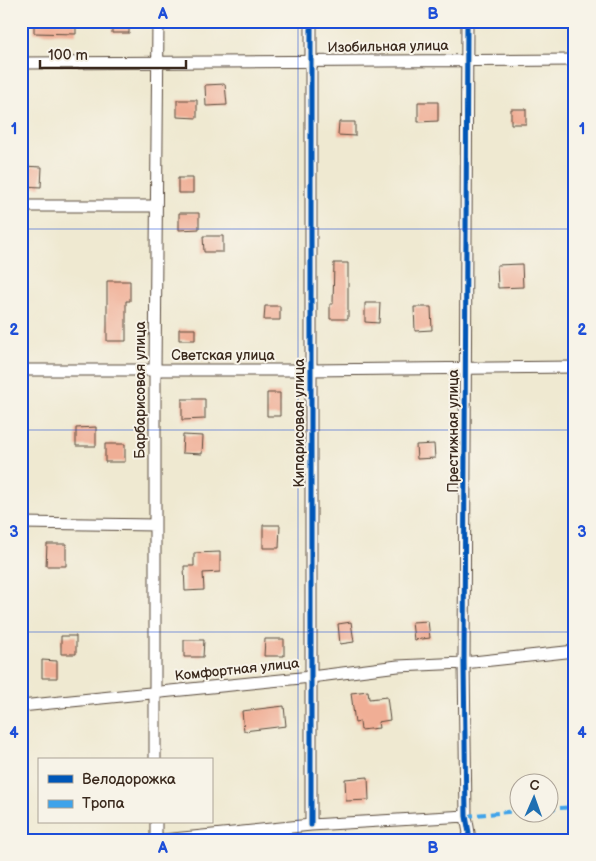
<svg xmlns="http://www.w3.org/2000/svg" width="596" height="861" viewBox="0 0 596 861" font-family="'Balsamiq Sans',sans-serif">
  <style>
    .building { fill: #f0ae95 }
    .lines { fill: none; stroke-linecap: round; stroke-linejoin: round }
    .minor-casing { stroke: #564739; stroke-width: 13 }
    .minor { stroke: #fff; stroke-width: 11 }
    .quiet { stroke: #3fa3ea; stroke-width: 4; stroke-dasharray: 8 4; stroke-linecap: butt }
    .cycleway-casing { stroke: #f7f3e8; stroke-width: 8 }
    .cycleway { stroke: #0057b8; stroke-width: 5 }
    .grid { fill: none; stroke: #1d4ed8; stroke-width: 1; stroke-opacity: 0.55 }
    .labels { text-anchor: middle; stroke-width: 4; stroke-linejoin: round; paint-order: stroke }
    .street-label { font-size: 14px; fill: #3b2a1e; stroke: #f7f3e8 }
    .neatline { fill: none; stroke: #1d4ed8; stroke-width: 2 }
    .grid-label { font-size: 16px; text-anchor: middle; font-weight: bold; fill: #1d4ed8 }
  </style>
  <rect width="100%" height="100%" fill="#f7f3e8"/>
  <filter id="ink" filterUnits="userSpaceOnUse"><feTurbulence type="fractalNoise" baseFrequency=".02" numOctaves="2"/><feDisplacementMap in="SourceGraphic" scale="10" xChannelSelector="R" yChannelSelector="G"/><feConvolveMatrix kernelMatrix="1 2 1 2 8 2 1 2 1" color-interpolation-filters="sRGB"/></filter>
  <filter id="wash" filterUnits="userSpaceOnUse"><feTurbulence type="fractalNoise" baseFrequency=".0096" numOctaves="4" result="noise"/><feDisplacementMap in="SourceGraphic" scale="20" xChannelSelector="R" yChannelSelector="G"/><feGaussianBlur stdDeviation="1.12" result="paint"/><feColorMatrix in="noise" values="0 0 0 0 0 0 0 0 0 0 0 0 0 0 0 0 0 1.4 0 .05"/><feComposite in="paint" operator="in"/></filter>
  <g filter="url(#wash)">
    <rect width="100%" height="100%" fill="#efe9d1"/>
    <g id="blocks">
      <path class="building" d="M 34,21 L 76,21 L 76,34 L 34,33 Z
        M 112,21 L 129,21 L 129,33 L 112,33 Z
        M 225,84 L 227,105 L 206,106 L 205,85 Z
        M 177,100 L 197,100 L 197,118 L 177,117 Z
        M 418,102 L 438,102 L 438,121 L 418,122 Z
        M 511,109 L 526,109 L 526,124 L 511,124 Z
        M 339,122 L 355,122 L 355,136 L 338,135 Z
        M 22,166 L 42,167 L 41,187 L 21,186 Z
        M 178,178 L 193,178 L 193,193 L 178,193 Z
        M 179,213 L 199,213 L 199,229 L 179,230 Z
        M 203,236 L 223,236 L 223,252 L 204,252 Z
        M 334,263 L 348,263 L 348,319 L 330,319 L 330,304 L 333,304 Z
        M 522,264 L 523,287 L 498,288 L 497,265 Z
        M 107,281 L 130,281 L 130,301 L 126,301 L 126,341 L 107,341 Z
        M 365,303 L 380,303 L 379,323 L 365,322 Z
        M 265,306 L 280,306 L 280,320 L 264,320 Z
        M 414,307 L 431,307 L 432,330 L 415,331 Z
        M 179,329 L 195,329 L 195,340 L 179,340 Z
        M 267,393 L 280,393 L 280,416 L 267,416 Z
        M 182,399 L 205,399 L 205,419 L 182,420 Z
        M 96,427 L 96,446 L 76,446 L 76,428 Z
        M 183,435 L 203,436 L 202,454 L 182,453 Z
        M 105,444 L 125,444 L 125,462 L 105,462 Z
        M 434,444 L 435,458 L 417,459 L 416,445 Z
        M 263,525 L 280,525 L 279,548 L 263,548 Z
        M 47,544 L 66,544 L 66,566 L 46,566 Z
        M 220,552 L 220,572 L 203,573 L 204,590 L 185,591 L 184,566 L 194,566 L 194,553 Z
        M 428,621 L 430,638 L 414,640 L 412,622 Z
        M 351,622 L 354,642 L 340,644 L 338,624 Z
        M 61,636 L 76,636 L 76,654 L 61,654 Z
        M 265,639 L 284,639 L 284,656 L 264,656 Z
        M 184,640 L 204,640 L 203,657 L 184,657 Z
        M 42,660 L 57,661 L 57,678 L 42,678 Z
        M 368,691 L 369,699 L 387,697 L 390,720 L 378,722 L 379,728 L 361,730 L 360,722 L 355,723 L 351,693 Z
        M 284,706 L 286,726 L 244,731 L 242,711 Z
        M 368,777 L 369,800 L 346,801 L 345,779 Z"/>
    </g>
  </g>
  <g filter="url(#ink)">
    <use href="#blocks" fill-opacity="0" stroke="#564739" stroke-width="1"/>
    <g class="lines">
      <g class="minor-casing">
        <path id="minor" d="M 311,21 L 311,825
          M 467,21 L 464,663 L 466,816 L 469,833 L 467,840
          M 21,63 L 575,60
          M 21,206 L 156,206
          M 21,370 L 311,370 L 575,367
          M 21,523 L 155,525
          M 21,706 L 311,677 L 398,666 L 464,663 L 575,651
          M 155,760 L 155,370 L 158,21
          M 156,822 L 156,840
          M 163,840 L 311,825 L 466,816"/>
      </g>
      <use href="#minor" class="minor"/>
      <path class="quiet" d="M 548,809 L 575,807
        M 466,816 L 518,811"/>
      <g class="cycleway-casing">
        <path id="cycleway" d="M 311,21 L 311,825
          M 467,21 L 464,663 L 466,816 L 469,833 L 467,840"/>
      </g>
      <use href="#cycleway" class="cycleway"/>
    </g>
  </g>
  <path class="grid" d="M 298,21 L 298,840M 21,229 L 575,229M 21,430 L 575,430M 21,632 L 575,632"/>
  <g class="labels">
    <g class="street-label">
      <text transform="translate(388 46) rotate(-1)" y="5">Изобильная улица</text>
      <text x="223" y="360">Светская улица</text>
      <text transform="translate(140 390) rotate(-90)" y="5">Барбарисовая улица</text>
      <text transform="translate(299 423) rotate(-90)" y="5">Кипарисовая улица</text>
      <text transform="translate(453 431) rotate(-90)" y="5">Престижная улица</text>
      <text transform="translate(237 669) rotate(-6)" y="5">Комфортная улица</text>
    </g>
  </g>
  <rect width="596" height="861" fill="none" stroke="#f7f3e8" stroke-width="55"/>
  <rect x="38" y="758" width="175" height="65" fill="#f7f3e8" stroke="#aca397"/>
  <rect x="48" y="775" width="25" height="8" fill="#0057b8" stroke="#aca397"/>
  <text x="82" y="784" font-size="15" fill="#3b2a1e">Велодорожка</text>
  <rect x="48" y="800" width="25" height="8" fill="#3fa3ea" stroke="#aca397"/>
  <text x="82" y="808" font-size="15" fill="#3b2a1e">Тропа</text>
  <g transform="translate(534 798) rotate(2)"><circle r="24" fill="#f7f3e8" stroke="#aca397"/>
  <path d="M0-4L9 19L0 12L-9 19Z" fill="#1f6fb2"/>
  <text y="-8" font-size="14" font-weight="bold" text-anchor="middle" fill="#3b2a1e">С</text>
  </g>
  <path d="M40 60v8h146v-8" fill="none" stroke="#3b2a1e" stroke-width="2.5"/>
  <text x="48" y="60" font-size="15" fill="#3b2a1e" stroke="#f7f3e8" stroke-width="4" paint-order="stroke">100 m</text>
  <rect x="28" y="28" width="540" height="806" class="neatline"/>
  <g class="grid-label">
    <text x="163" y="19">A</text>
    <text x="433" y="19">B</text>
    <text x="14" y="134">1</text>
    <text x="582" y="134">1</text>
    <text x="14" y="335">2</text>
    <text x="582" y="335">2</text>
    <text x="14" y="537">3</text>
    <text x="582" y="537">3</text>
    <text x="14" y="738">4</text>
    <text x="582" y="738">4</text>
    <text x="163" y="853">A</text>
    <text x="433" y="853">B</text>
  </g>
</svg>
